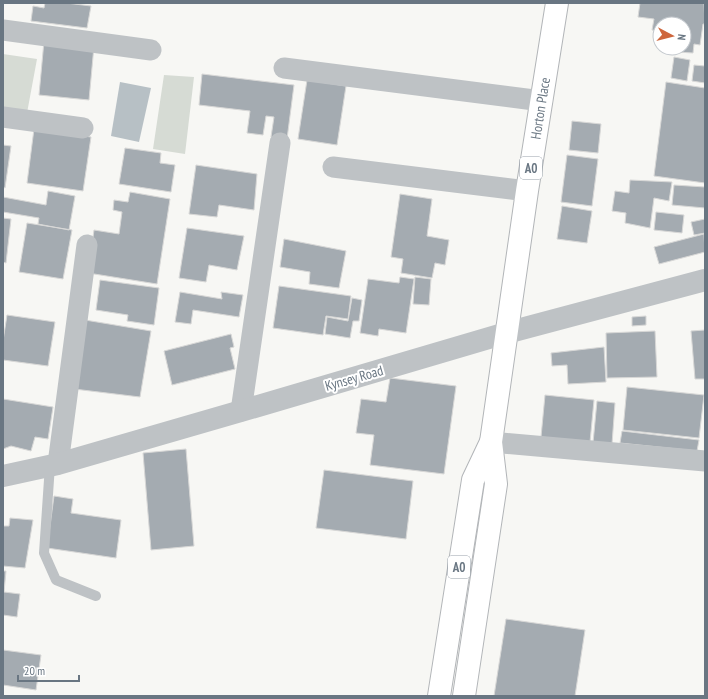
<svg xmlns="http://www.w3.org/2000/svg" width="708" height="699" viewBox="0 0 708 699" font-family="'PT Sans Narrow',sans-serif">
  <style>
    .green { fill: #d6dbd4 }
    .water { fill: #b7c0c5 }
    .building { fill: #a4abb1; stroke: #d8d8d7 }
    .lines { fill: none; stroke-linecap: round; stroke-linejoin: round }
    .trunk-casing { stroke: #b2b5b8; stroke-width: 24 }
    .service { stroke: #bec2c5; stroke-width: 10 }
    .minor { stroke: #bec2c5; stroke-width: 21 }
    .tertiary { stroke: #bec2c5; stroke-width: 22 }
    .trunk { stroke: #fff; stroke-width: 22 }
    .labels { text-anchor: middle; stroke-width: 4; stroke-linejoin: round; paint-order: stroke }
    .shield { fill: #fff; stroke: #969fa8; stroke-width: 1 }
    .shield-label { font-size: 13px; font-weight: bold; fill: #697682 }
    .street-label { font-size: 14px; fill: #697682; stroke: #fff }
  </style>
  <rect width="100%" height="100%" fill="#f7f7f4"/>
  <path class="green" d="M 3,54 L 37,59 L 27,113 L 3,109 Z
    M 164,75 L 194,77 L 185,154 L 153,149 Z"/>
  <path class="water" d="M 120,82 L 151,88 L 139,142 L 111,136 Z"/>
  <path class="building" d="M 45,3 L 66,3 L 91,6 L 87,28 L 31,21 L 33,6 L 44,8 Z
    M 640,3 L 704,3 L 705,24 L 703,24 L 700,45 L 694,44 L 693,53 L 678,52 L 678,48 L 684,48 L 684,24 L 660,24 L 660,31 L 652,30 L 654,19 L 638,17 Z
    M 44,41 L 94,46 L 89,100 L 39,95 Z
    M 674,57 L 690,60 L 687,81 L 671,78 Z
    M 694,65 L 705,66 L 705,83 L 692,81 Z
    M 202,74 L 294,85 L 287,139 L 271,137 L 274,117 L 266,116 L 263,135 L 247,133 L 250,111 L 199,105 Z
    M 307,80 L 346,86 L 337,145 L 298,139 Z
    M 666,82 L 705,88 L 705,183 L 654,176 Z
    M 572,121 L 601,124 L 598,153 L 569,150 Z
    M 34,129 L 91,137 L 83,191 L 27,183 Z
    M 3,145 L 11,146 L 5,188 L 3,187 Z
    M 125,148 L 161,153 L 160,163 L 175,165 L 171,192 L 119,184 Z
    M 567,155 L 598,159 L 592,206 L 561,202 Z
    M 196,165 L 257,174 L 254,210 L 219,205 L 217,217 L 189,214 Z
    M 630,180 L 672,182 L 669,201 L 654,198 L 650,228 L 625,223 L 626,213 L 612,211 L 615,191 L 629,193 Z
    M 674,185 L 705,187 L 705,208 L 672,205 Z
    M 48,191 L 75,196 L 69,230 L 38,224 L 39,218 L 3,212 L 3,197 L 46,205 Z
    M 130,192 L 170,199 L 157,284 L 88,273 L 94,230 L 119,234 L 122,212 L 113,210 L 114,200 L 128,202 Z
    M 400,194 L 432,199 L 427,236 L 449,240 L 445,265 L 435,263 L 432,278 L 401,273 L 403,259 L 391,257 Z
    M 562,206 L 592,211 L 587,243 L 557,239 Z
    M 656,212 L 684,215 L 682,233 L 654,230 Z
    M 3,218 L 11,219 L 6,263 L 3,262 Z
    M 705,219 L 705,233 L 694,235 L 691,222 Z
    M 27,223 L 72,230 L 63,279 L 19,272 Z
    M 187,228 L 244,236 L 237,270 L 209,265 L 206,282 L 179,278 Z
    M 704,234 L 705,252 L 659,264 L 654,247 Z
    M 284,239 L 346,251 L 339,288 L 309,284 L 310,272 L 280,267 Z
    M 400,277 L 414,279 L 406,333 L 379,329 L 378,336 L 360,333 L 368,279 L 399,283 Z
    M 415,277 L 431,279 L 429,305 L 413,304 Z
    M 100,280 L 159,288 L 154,325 L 127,321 L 128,315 L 96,310 Z
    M 279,286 L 351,296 L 348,319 L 326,316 L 323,335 L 273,328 Z
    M 180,292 L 222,299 L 221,292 L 243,295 L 239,317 L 193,310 L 191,324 L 175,322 Z
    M 352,298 L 362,300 L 359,321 L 353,321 L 350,338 L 325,334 L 327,317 L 348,321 Z
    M 7,315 L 55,322 L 48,366 L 3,360 L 3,341 Z
    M 646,316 L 646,325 L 632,326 L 632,317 Z
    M 85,320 L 151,331 L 140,397 L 74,389 Z
    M 705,330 L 705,379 L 695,379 L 691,331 Z
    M 655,331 L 657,377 L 607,378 L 606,333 Z
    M 231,334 L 234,347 L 230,348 L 235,369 L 172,385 L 164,351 Z
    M 604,347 L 606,382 L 568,384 L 567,365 L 552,366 L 551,353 Z
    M 390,378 L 456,386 L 444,474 L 370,465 L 374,435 L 356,433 L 361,399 L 386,402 Z
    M 627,387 L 704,395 L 699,438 L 623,430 Z
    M 545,395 L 594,400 L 590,442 L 541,437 Z
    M 3,399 L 53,407 L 48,439 L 35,437 L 31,451 L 11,446 L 3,449 Z
    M 597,401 L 615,403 L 612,444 L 593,443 Z
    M 622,431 L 699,440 L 697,451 L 620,443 Z
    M 186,449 L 194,546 L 151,550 L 143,453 Z
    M 324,470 L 413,481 L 406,539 L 316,528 Z
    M 54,496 L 73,499 L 71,513 L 121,520 L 116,558 L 47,548 Z
    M 10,518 L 33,520 L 25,568 L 3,566 L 3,526 L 9,526 Z
    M 3,571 L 6,571 L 4,592 L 20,594 L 17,617 L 3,615 Z
    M 506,619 L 585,630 L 575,696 L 494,696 Z
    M 3,650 L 41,655 L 36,690 L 3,685 Z"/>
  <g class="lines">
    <g class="trunk-casing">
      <g id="trunk">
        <path d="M 439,696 L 473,480 L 491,442"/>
        <path id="s1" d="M 464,696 L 496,484 L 491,442 L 527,191 L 557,3"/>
      </g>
    </g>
    <path class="service" d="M 50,465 L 44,553 L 56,580 L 96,596"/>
    <path class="minor" d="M 3,30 L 151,50
      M 284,68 L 542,101
      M 3,117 L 83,128
      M 333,167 L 527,191
      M 241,411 L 280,143
      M 491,442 L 705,461
      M 58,464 L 87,245"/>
    <path class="tertiary" d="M 3,476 L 58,464 L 241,411 L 506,333 L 705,280"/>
    <use href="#trunk" class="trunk"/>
  </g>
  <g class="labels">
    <g class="shield">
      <rect x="520" y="157" width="22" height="22" rx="3"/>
      <rect x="448" y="556" width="22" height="22" rx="3"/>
    </g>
    <g class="shield-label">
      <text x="531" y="173">A0</text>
      <text x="459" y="572">A0</text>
    </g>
    <g class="street-label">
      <text dy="5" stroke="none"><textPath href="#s1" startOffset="594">Horton Place</textPath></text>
      <text transform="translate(354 378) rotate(-16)" y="5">Kynsey Road</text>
    </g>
  </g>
  <rect width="708" height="699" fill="none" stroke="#697682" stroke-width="8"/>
  <g transform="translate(672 36) rotate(97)"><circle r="19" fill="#ffffff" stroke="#c3c8cd"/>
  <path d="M0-3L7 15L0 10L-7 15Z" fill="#ce663c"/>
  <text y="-6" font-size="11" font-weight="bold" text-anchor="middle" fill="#697682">N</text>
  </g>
  <path d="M18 675v6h61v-6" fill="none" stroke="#697682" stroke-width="2"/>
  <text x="24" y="675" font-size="12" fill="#697682" stroke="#ffffff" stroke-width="3" paint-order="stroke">20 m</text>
</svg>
